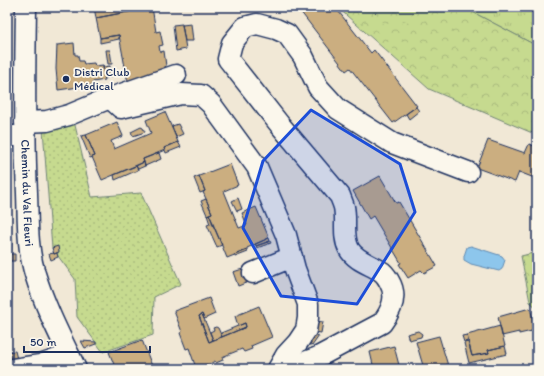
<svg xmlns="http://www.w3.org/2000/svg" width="544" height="376" viewBox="0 0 544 376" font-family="Itim,sans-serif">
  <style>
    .grass { fill: url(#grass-tufts); stroke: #708476 }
    .forest { fill: url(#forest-crowns); stroke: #708476 }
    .park { fill: url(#park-dots); stroke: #708476 }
    .water { fill: #8dc6ec; stroke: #5f8ab3 }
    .building { fill: #cbae80; stroke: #1b2f5e }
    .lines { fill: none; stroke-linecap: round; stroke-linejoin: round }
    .minor-casing { stroke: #1b2f5e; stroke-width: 23 }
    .minor { stroke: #fbf7ec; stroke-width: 20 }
    .marked { fill: #1d4ed8; fill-opacity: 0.2; stroke: #1d4ed8; stroke-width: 3; stroke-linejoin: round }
    .poi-dot { fill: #1b2f5e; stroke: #fbf7ec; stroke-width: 1.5 }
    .labels { text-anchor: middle; stroke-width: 3.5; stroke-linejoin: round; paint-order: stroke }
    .poi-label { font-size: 12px; fill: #1b2f5e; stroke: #fbf7ec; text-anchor: start }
    .street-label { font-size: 12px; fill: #1b2f5e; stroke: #fbf7ec }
  </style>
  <defs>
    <pattern id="grass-tufts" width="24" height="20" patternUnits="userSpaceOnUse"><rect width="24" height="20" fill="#c6da8f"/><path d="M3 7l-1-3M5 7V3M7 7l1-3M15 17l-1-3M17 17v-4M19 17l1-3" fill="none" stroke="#aabb7e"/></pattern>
    <pattern id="forest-crowns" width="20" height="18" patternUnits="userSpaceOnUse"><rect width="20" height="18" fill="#c6da8f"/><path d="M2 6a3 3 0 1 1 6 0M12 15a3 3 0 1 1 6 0" fill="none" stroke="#aabb7e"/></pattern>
    <pattern id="park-dots" width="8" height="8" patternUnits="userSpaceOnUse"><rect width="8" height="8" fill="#c6da8f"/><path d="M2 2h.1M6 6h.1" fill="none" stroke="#aabb7e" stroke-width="1.8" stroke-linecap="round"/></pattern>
  </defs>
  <rect width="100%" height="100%" fill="#f1e8d6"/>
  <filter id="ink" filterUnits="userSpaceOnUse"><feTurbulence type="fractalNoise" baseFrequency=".025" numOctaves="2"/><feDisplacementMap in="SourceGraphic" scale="8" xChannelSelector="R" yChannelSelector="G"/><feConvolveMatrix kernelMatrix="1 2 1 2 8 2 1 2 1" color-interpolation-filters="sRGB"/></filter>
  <g filter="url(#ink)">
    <path class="grass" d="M 463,7 L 536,7 L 537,46 Z"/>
    <path class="forest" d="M 337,7 L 463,7 L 537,46 L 537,135 L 429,89 Z
      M 537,252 L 537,308 L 530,302 L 521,256 Z"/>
    <path class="park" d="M 74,121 L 92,197 L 141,193 L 181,284 L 154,297 L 153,335 L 103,352 L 77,317 L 75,279 L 52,248 L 43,129 Z"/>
    <path class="water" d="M 471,246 L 502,256 L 505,260 L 502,269 L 499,271 L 471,264 L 464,260 L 464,256 L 467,247 Z"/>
    <path class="building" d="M 94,7 L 154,7 L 96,18 Z
      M 152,7 L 156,32 L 160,31 L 163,45 L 159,46 L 160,52 L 164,51 L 166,66 L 156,74 L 130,84 L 127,78 L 119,35 L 100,38 L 96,18 Z
      M 297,7 L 335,7 L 371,53 L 374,50 L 417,106 L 393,123 L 350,68 L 346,71 Z
      M 182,24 L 186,49 L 176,51 L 173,25 Z
      M 191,24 L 193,41 L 185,41 L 182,25 Z
      M 119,35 L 119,39 L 100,43 L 100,38 Z
      M 74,43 L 75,55 L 78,55 L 79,61 L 83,61 L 84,64 L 94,63 L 95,66 L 103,65 L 105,80 L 93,82 L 93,85 L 58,90 L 56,69 L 57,45 Z
      M 106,50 L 110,50 L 112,64 L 108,64 Z
      M 110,66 L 111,77 L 105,78 L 103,67 Z
      M 416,107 L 419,111 L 409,119 L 406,114 Z
      M 165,112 L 178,142 L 164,148 L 165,150 L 143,159 L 144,162 L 102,180 L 92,157 L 95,156 L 86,135 L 117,122 L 123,136 L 111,141 L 114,149 L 151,133 L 146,120 Z
      M 178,124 L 183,134 L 176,137 L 172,126 Z
      M 141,127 L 143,128 L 145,132 L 133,136 L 131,132 Z
      M 86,135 L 95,156 L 90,158 L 81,136 Z
      M 488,140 L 525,153 L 529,144 L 537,147 L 537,179 L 519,172 L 515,182 L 477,168 Z
      M 178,142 L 181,147 L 166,153 L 164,148 Z
      M 159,153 L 161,159 L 145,166 L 143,159 Z
      M 144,162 L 145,166 L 138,169 L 136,166 Z
      M 230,164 L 238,185 L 224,191 L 239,228 L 247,225 L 242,213 L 256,207 L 269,238 L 247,248 L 247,250 L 227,258 L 209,214 L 212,213 L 203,192 L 205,191 L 199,176 Z
      M 136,166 L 138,170 L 115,180 L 114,175 Z
      M 199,176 L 205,191 L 200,193 L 194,178 Z
      M 380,176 L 396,203 L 399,202 L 437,266 L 424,273 L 421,270 L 408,278 L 399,264 L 401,263 L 373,216 L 369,219 L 353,191 Z
      M 238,198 L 242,209 L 237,211 L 232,201 Z
      M 206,199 L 212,213 L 207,215 L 201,201 Z
      M 209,214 L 213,223 L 210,224 L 207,215 Z
      M 212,223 L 222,245 L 217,247 L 207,225 Z
      M 269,238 L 270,241 L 256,246 L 255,244 Z
      M 7,239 L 12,239 L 11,251 L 7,251 Z
      M 270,241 L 271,243 L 257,248 L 256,246 Z
      M 58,246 L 59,252 L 54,254 L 52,248 Z
      M 247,250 L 248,252 L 235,257 L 234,255 Z
      M 54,253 L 54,254 L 57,253 L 58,257 L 51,260 L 49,254 Z
      M 7,254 L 15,254 L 15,261 L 7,261 Z
      M 246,268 L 251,281 L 238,286 L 233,272 Z
      M 209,298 L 215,314 L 204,319 L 202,314 L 199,316 L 209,342 L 246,327 L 245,323 L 238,326 L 235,316 L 259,306 L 272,337 L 251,346 L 252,349 L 244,352 L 242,349 L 222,357 L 223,360 L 216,363 L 215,361 L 206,366 L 206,365 L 196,368 L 189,348 L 186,349 L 180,333 L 182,332 L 174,311 Z
      M 530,308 L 536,330 L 519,334 L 519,332 L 502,336 L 498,317 Z
      M 202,314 L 213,340 L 209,342 L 199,316 Z
      M 316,321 L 323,322 L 321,333 L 315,332 Z
      M 245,323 L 246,327 L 222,337 L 221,333 Z
      M 500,326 L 505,346 L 488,350 L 489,353 L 472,356 L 467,335 Z
      M 216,327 L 218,328 L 222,337 L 213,340 L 210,332 L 214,330 L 213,328 Z
      M 418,331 L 422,334 L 421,337 L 409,340 L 407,334 Z
      M 314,334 L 319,336 L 312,346 L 308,343 Z
      M 467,335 L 468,341 L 464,342 L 462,336 Z
      M 439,336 L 449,369 L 424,369 L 416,342 Z
      M 142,340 L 152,366 L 144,369 L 119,369 L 118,366 L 115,367 L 109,352 Z
      M 81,341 L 96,342 L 96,344 L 85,348 Z
      M 468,342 L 472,356 L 489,353 L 488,350 L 505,346 L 507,354 L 469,363 L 464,343 Z
      M 394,346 L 400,369 L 374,369 L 370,352 Z
      M 15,351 L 17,359 L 7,361 L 7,352 Z"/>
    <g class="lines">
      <g class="minor-casing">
        <g id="minor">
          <path id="s1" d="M 26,7 C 25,69 24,131 27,193 C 28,220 27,248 35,274 C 45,307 61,338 76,369"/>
          <path d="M 110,98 L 121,108 L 181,94 L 201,95 L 211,104 L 257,167 L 286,235 L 295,269 L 308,304 L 308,318 L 306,330 L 298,342 L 286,355 L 278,369"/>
          <path d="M 25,122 L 47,121 L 69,115 L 110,98 L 176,75"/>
          <path d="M 7,136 L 25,136"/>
          <path d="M 253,273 L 292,257"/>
          <path d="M 299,364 L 316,358 L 382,323 C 392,310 398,296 389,281 C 387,277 383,272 379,270 C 369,264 355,260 349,249 C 342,236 347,221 344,207 C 343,203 341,199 340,196 L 280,125 L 228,59 L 232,43 L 245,27 L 257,24 L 276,29 L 287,34 L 303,56 L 318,87 L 338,109 L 392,143 L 468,172"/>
          <path d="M 13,369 L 40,365 L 69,355"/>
        </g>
      </g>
      <use href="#minor" class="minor"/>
    </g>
  </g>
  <path class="marked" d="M 311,110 L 400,164 L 415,212 L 357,304 L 281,296 L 243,228 L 263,161 Z"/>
  <circle class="poi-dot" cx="66" cy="79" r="4"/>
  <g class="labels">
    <g class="poi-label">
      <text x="74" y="76">Distri Club<tspan x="74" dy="14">Médical</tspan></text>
    </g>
    <g class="street-label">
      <text dy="4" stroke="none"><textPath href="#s1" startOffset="186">Chemin du Val Fleuri</textPath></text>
    </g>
  </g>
  <rect width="544" height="376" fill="none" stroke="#fbf7ec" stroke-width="24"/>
  <rect x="12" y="12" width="520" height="352" fill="none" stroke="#1b2f5e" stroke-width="1.5" filter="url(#ink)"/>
  <path d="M24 346v6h126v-6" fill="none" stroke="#1b2f5e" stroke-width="2"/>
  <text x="30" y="346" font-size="12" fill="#1b2f5e" stroke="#fbf7ec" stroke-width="3" paint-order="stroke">50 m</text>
</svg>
